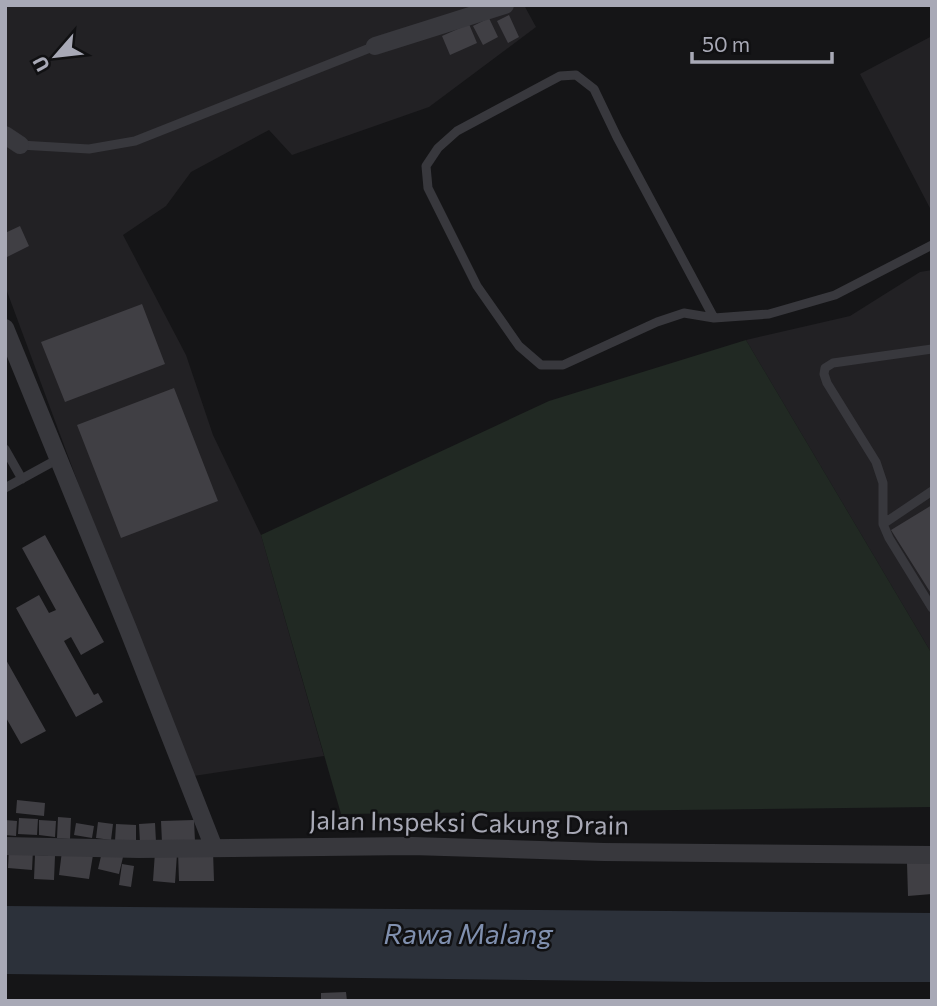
<svg xmlns="http://www.w3.org/2000/svg" width="937" height="1006" viewBox="0 0 937 1006" font-family="Commissioner,sans-serif">
  <style>
    .built { fill: #222124 }
    .green { fill: #212923 }
    .water { fill: #2c313a }
    .building { fill: #403f44 }
    .lines { fill: none; stroke-linecap: round; stroke-linejoin: round }
    .lane { stroke: #38383d; stroke-width: 9 }
    .street { stroke: #38383d; stroke-width: 18 }
    .labels { text-anchor: middle; stroke-width: 5; stroke-linejoin: round; paint-order: stroke }
    .street-label { font-size: 26px; fill: #a8a9b6; stroke: #101012 }
    .water-label { font-size: 28px; font-style: italic; fill: #8090af; stroke: #101012 }
  </style>
  <rect width="100%" height="100%" fill="#151517"/>
  <path class="built" d="M 5,5 L 524,5 L 536,27 L 429,107 L 292,155 L 269,130 L 191,172 L 166,206 L 123,235 L 186,355 L 213,435 L 261,535 L 324,756 L 187,777 L 5,286 Z
    M 932,36 L 932,212 L 860,74 Z
    M 932,270 L 932,654 L 746,340 L 850,316 L 920,272 Z"/>
  <path class="green" d="M 746,340 L 932,654 L 932,807 L 341,814 L 261,535 L 549,401 Z"/>
  <path class="water" d="M 5,906 L 932,913 L 932,982 L 705,982 L 5,974 Z"/>
  <path class="building" d="M 509,15 L 519,37 L 508,43 L 497,21 Z
    M 489,18 L 498,37 L 483,45 L 473,26 Z
    M 469,24 L 477,43 L 450,55 L 442,36 Z
    M 20,226 L 29,246 L 5,258 L 5,233 Z
    M 142,304 L 165,364 L 65,402 L 41,342 Z
    M 174,388 L 218,501 L 121,538 L 77,425 Z
    M 932,505 L 932,595 L 891,530 Z
    M 45,535 L 104,642 L 81,655 L 71,637 L 64,641 L 94,695 L 98,693 L 103,702 L 76,717 L 16,608 L 39,595 L 49,613 L 56,610 L 22,548 Z
    M 5,658 L 46,731 L 21,744 L 5,716 Z
    M 17,800 L 45,803 L 44,816 L 16,813 Z
    M 58,817 L 71,818 L 70,839 L 57,838 Z
    M 19,818 L 38,819 L 37,835 L 18,834 Z
    M 5,820 L 17,821 L 16,836 L 5,835 Z
    M 39,820 L 56,821 L 55,837 L 39,835 Z
    M 194,820 L 195,842 L 162,843 L 161,821 Z
    M 98,822 L 113,824 L 111,840 L 96,838 Z
    M 76,823 L 94,826 L 92,838 L 74,835 Z
    M 155,823 L 156,842 L 140,843 L 139,824 Z
    M 116,824 L 136,825 L 136,842 L 115,841 Z
    M 9,848 L 33,850 L 32,870 L 8,868 Z
    M 62,851 L 93,855 L 89,879 L 59,875 Z
    M 213,851 L 214,881 L 179,881 L 178,852 Z
    M 102,852 L 123,857 L 119,874 L 98,869 Z
    M 155,852 L 177,854 L 175,883 L 153,881 Z
    M 35,855 L 55,856 L 54,880 L 34,879 Z
    M 932,862 L 932,894 L 908,896 L 907,863 Z
    M 122,864 L 134,866 L 131,887 L 119,885 Z
    M 346,992 L 347,1001 L 321,1001 L 321,993 Z"/>
  <g class="lines">
    <path class="lane" d="M 20,145 L 89,149 L 135,141 L 375,46
      M 714,318 L 617,137 L 594,89 L 576,75 L 560,76 L 457,131 L 438,148 L 426,166 L 428,188 L 477,286 L 519,346 L 541,365 L 563,365 L 657,322 L 684,313 L 714,318 L 769,314 L 835,295 L 932,245
      M 932,349 L 833,363 L 825,368 L 824,374 L 827,383 L 876,462 L 883,483 L 883,524 L 889,538 L 932,608
      M 5,449 L 22,479
      M 5,488 L 58,459
      M 883,524 L 932,491"/>
    <path class="street" d="M 375,46 L 505,5
      M 5,135 L 20,145
      M 5,328 L 128,629 L 214,848
      M 5,846 L 139,849 L 412,846 L 604,852 L 932,855"/>
  </g>
  <g class="labels">
    <g class="street-label">
      <text transform="translate(469 823) rotate(1)" y="9">Jalan Inspeksi Cakung Drain</text>
    </g>
    <g class="water-label">
      <text x="468" y="944">Rawa Malang</text>
    </g>
  </g>
  <rect width="937" height="1006" fill="none" stroke="#a8a9b6" stroke-width="14"/>
  <g transform="translate(56 56) rotate(242)" stroke="#101012" stroke-width="5" paint-order="stroke">
  <path d="M0-5L12 26L0 18L-12 26Z" fill="#a8a9b6"/>
  <text y="-10" font-size="19" font-weight="bold" text-anchor="middle" fill="#a8a9b6">U</text>
  </g>
  <path d="M692 52v10h140v-10" fill="none" stroke="#a8a9b6" stroke-width="3.5"/>
  <text x="702" y="52" font-size="21" fill="#a8a9b6" stroke="#101012" stroke-width="5" paint-order="stroke">50 m</text>
</svg>
